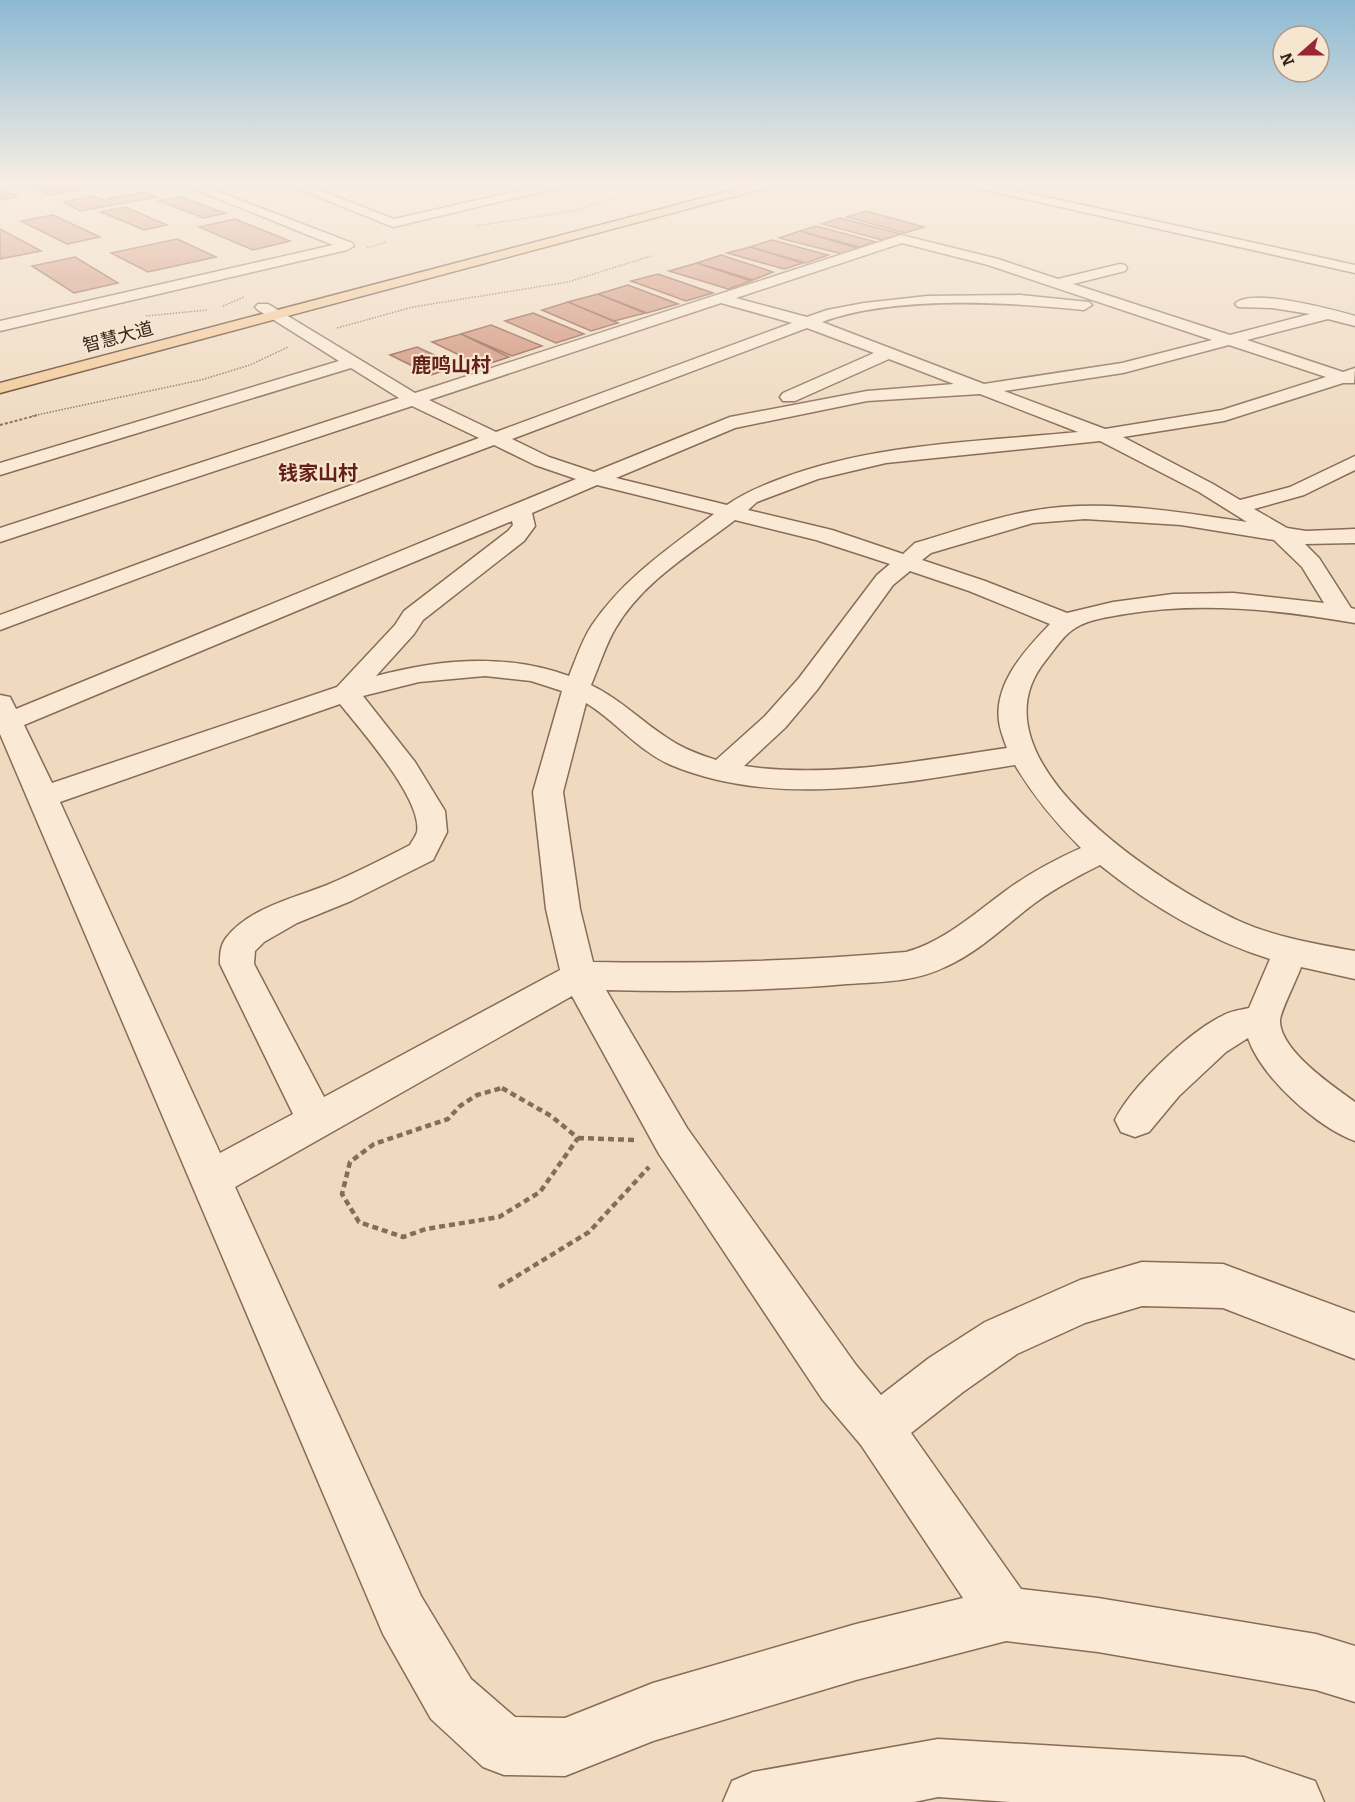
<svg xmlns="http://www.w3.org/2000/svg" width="1355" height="1802" viewBox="0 0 1355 1802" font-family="Bitter,'Noto Sans SC',serif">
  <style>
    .building { fill: #ce8e75; stroke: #88503d; stroke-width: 1.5 }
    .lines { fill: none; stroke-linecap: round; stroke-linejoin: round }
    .minor-casing { stroke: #886b58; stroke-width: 3 }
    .major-casing { stroke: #563a2c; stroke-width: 3 }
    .path-far2 { stroke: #886b58; stroke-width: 1.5; stroke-dasharray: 1.5 1.5; stroke-linecap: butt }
    .path-far1 { stroke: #886b58; stroke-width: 2; stroke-dasharray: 3 2; stroke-linecap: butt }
    .path { stroke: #886b58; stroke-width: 4.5; stroke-dasharray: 6 4; stroke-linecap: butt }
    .minor { fill: #fae9d4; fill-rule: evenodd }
    .major { fill: #f4c997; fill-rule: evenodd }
    .labels { text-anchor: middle; stroke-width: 4.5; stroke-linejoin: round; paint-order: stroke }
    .far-street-label { font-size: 18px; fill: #38261c; stroke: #f6e6d0 }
    .far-quarter-label { font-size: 20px; font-weight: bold; fill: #65201b; stroke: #f6e6d0 }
  </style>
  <rect width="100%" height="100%" fill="#efdac0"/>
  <path class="building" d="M 47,184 L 73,184 L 71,184 L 79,190 L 51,195 L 30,187 Z
    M 0,188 L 17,197 L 0,200 Z
    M 145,192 L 157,197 L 80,211 L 64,202 L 93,196 L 107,201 L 110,200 L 107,199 Z
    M 180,197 L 225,213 L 204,218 L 159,201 Z
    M 125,207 L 167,225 L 144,230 L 101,212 Z
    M 866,211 L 924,227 L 905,233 L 847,217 Z
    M 53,215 L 100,237 L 67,244 L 21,221 Z
    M 840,218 L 901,234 L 882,240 L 822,224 Z
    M 235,219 L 290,241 L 253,250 L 199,227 Z
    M 816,226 L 876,242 L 859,247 L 800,231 Z
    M 0,229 L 41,251 L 0,259 Z
    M 800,231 L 857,248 L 842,254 L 779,238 Z
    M 177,239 L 216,257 L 148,272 L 111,253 Z
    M 772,240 L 828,255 L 806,263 L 750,247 Z
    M 750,247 L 803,263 L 784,269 L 727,253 Z
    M 721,255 L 773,272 L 753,280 L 697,263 Z
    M 75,257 L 118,283 L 74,293 L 32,266 Z
    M 697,263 L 751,281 L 728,289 L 669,271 Z
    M 658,274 L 713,293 L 686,301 L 631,281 Z
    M 628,285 L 678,304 L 647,313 L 598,294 Z
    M 598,294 L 645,313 L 614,321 L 568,302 Z
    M 568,302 L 618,323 L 591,331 L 542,310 Z
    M 533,313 L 584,334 L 556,343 L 505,321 Z
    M 491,325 L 542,346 L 512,356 L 461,334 Z
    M 461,334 L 509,357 L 482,366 L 432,342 Z
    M 417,347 L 458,366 L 431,375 L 390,355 Z"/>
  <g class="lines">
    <g class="minor-casing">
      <path id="minor" d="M 182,184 L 198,184 L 352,243 L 354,246 L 347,250 L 0,331 L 0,321 L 333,245 Z
        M 287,184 L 303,184 L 394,219 L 548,184 L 568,184 L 562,187 L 393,227 Z
        M 966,184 L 987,184 L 1355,265 L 1355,273 L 972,187 Z
        M 901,235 L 998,259 L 1058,279 L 1120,264 L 1125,265 L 1127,268 L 1125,271 L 1073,284 L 1230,335 L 1310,314 L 1272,308 L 1238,307 L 1235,304 C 1250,287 1334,310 1355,316 L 1355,326 L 1328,319 L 1247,340 L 1343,372 L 1355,368 L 1354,383 L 1343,383 L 1224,421 L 1123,437 L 1213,484 L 1240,500 L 1290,487 L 1355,456 L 1355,470 L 1304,495 L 1254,509 L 1287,528 L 1306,531 L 1355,529 L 1355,543 L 1305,544 L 1319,558 L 1351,608 L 1355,609 L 1355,623 C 1279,610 1202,601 1125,614 C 1109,617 1090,619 1077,627 C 1064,634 1055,649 1046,660 C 964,760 1163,885 1237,920 C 1274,937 1315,944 1355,951 L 1355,979 L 1301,967 C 1297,979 1281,1010 1280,1020 C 1279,1050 1333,1086 1355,1102 L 1355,1141 C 1317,1127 1261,1077 1248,1038 L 1226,1052 L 1179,1096 L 1149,1132 L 1135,1137 L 1121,1132 L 1115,1120 C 1131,1087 1189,1032 1222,1016 C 1230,1011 1240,1010 1249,1008 L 1270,959 C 1207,939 1151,906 1100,865 C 1074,878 1050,891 1027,909 C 1001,930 975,954 945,967 C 915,982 880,982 847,984 C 767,991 686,992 606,990 L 687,1128 L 856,1365 L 881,1395 L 929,1358 L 985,1322 L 1080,1280 L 1142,1262 L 1223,1264 L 1355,1313 L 1355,1359 L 1223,1308 L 1142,1306 L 1085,1323 L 1017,1354 L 963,1392 L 911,1433 L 1021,1589 L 1098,1598 L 1316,1634 L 1355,1646 L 1355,1702 L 1316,1690 L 1098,1652 L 1006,1641 L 856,1680 L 653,1741 L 565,1776 L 504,1775 L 483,1767 L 431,1719 L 383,1634 L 0,734 L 0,695 L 10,697 L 16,709 L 576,479 L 535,465 L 494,445 L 0,630 L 0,615 L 479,438 L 412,406 L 0,542 L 0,528 L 399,398 L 351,368 L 0,475 L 0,463 L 339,361 L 258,310 L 255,307 L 258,304 L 268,304 L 415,393 ZM 902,243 L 988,265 L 1212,340 L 1122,363 L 984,384 L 822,322 C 895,295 1007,302 1084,310 L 1092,305 L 1089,302 L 1020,295 L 927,296 L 864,303 L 827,310 L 807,317 L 736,298 ZM 721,303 L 792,323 L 496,432 L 429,400 ZM 807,328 L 874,353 L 783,393 L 780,397 L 783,401 L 795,401 L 889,359 L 954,384 L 867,391 L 730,417 L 594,472 L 549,457 L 512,439 ZM 1229,345 L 1326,377 L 1222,410 L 1105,429 L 1004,391 L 1123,373 ZM 980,394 L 1078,432 C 979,442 874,443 780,479 C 761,486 744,493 727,505 L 616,478 L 735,428 L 867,401 ZM 1100,441 L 1199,492 L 1247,522 C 1177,512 1101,498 1031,511 C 992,518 953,532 915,543 L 903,554 L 832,530 L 748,510 L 757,502 L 818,479 L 886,463 ZM 597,485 L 714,514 C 669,548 624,578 592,625 C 582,640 576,659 569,676 C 506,653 440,659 376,676 L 414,634 L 423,620 L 524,541 L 535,526 L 532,513 ZM 1085,519 L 1181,525 L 1274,540 L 1302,567 L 1324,603 L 1234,593 L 1173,594 L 1113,602 L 1067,613 L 985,581 L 922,560 L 931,553 L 1033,523 ZM 735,520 L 816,540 L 890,564 L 877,575 L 799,678 L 765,716 L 716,760 C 701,755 686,750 672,741 C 644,724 622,700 591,685 C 599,667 605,646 615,629 C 642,582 693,552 735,520 ZM 512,521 L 513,525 L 508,531 L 404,611 L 395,625 L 337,687 L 52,783 L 24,725 ZM 910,571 L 969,591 L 1050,624 C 1026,649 994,683 999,721 C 1000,730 1004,740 1007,748 C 922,760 831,779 744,766 L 785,728 L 817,690 L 893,585 ZM 485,676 L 531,681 L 562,691 L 533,792 L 546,909 L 560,970 L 324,1097 L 254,964 L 255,951 L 264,942 L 297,923 L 351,901 L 433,860 L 447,832 L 445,811 L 415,762 L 363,696 L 419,682 ZM 586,703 C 616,721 638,751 671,765 C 779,810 904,782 1015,765 C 1034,797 1055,822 1081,848 C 1054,860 1028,874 1004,892 C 974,914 943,942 906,952 C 802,961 698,964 593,962 L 580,909 L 563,792 ZM 340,704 C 360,729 423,800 417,832 C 416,836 412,841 410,845 C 383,859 355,873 327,885 C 294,898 249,908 226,938 C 220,946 220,955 220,964 L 293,1114 L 220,1153 L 60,802 ZM 572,996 L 659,1154 L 822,1399 L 861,1445 L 963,1598 L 856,1624 L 653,1683 L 565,1718 L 515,1717 L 471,1679 L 421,1596 L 235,1187 Z
        M 938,1739 L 1244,1757 L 1315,1781 L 1324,1802 L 1010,1802 L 938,1797 L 914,1802 L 723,1802 L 732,1781 L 753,1772 Z"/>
    </g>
    <g class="major-casing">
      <path id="major" d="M 756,184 L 775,184 L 773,186 L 0,393 L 0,383 Z"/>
    </g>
    <path class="path-far2" d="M 476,226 L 579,210 L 646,184
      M 367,248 L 386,242
      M 223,306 L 244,297
      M 146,316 L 207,310
      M 337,328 L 413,307 L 568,282 L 651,256
      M 32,416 L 201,380 L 250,365 L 288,347"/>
    <path class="path-far1" d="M 0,425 L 38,415"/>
    <path class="path" d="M 502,1088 L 551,1116 L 578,1138 L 540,1192 L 499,1217 L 426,1229 L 403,1237 L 359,1222 L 342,1194 L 350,1162 L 374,1144 L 448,1119 L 460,1106 L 477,1095 Z
      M 578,1138 L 635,1140
      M 499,1287 L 589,1232 L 649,1167"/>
    <use href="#minor" class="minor"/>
    <use href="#major" class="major"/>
  </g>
  <linearGradient id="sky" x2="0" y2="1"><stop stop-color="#8cb9d3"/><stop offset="0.42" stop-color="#f8eee3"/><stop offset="1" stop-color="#f8eee3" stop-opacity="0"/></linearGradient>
  <rect width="1355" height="436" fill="url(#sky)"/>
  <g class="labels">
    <g class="far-street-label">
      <text transform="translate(118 337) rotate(-15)" y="6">智慧大道</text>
    </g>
    <g class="far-quarter-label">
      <text x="451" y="372">鹿鸣山村</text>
      <text x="318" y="480">钱家山村</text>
    </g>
  </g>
  <g transform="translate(1301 54) rotate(249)"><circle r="28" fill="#f6e6d0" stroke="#aa9988" stroke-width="1.5"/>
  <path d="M0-4.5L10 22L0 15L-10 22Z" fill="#992637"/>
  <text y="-9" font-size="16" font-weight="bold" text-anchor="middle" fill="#38261c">N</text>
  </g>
</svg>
